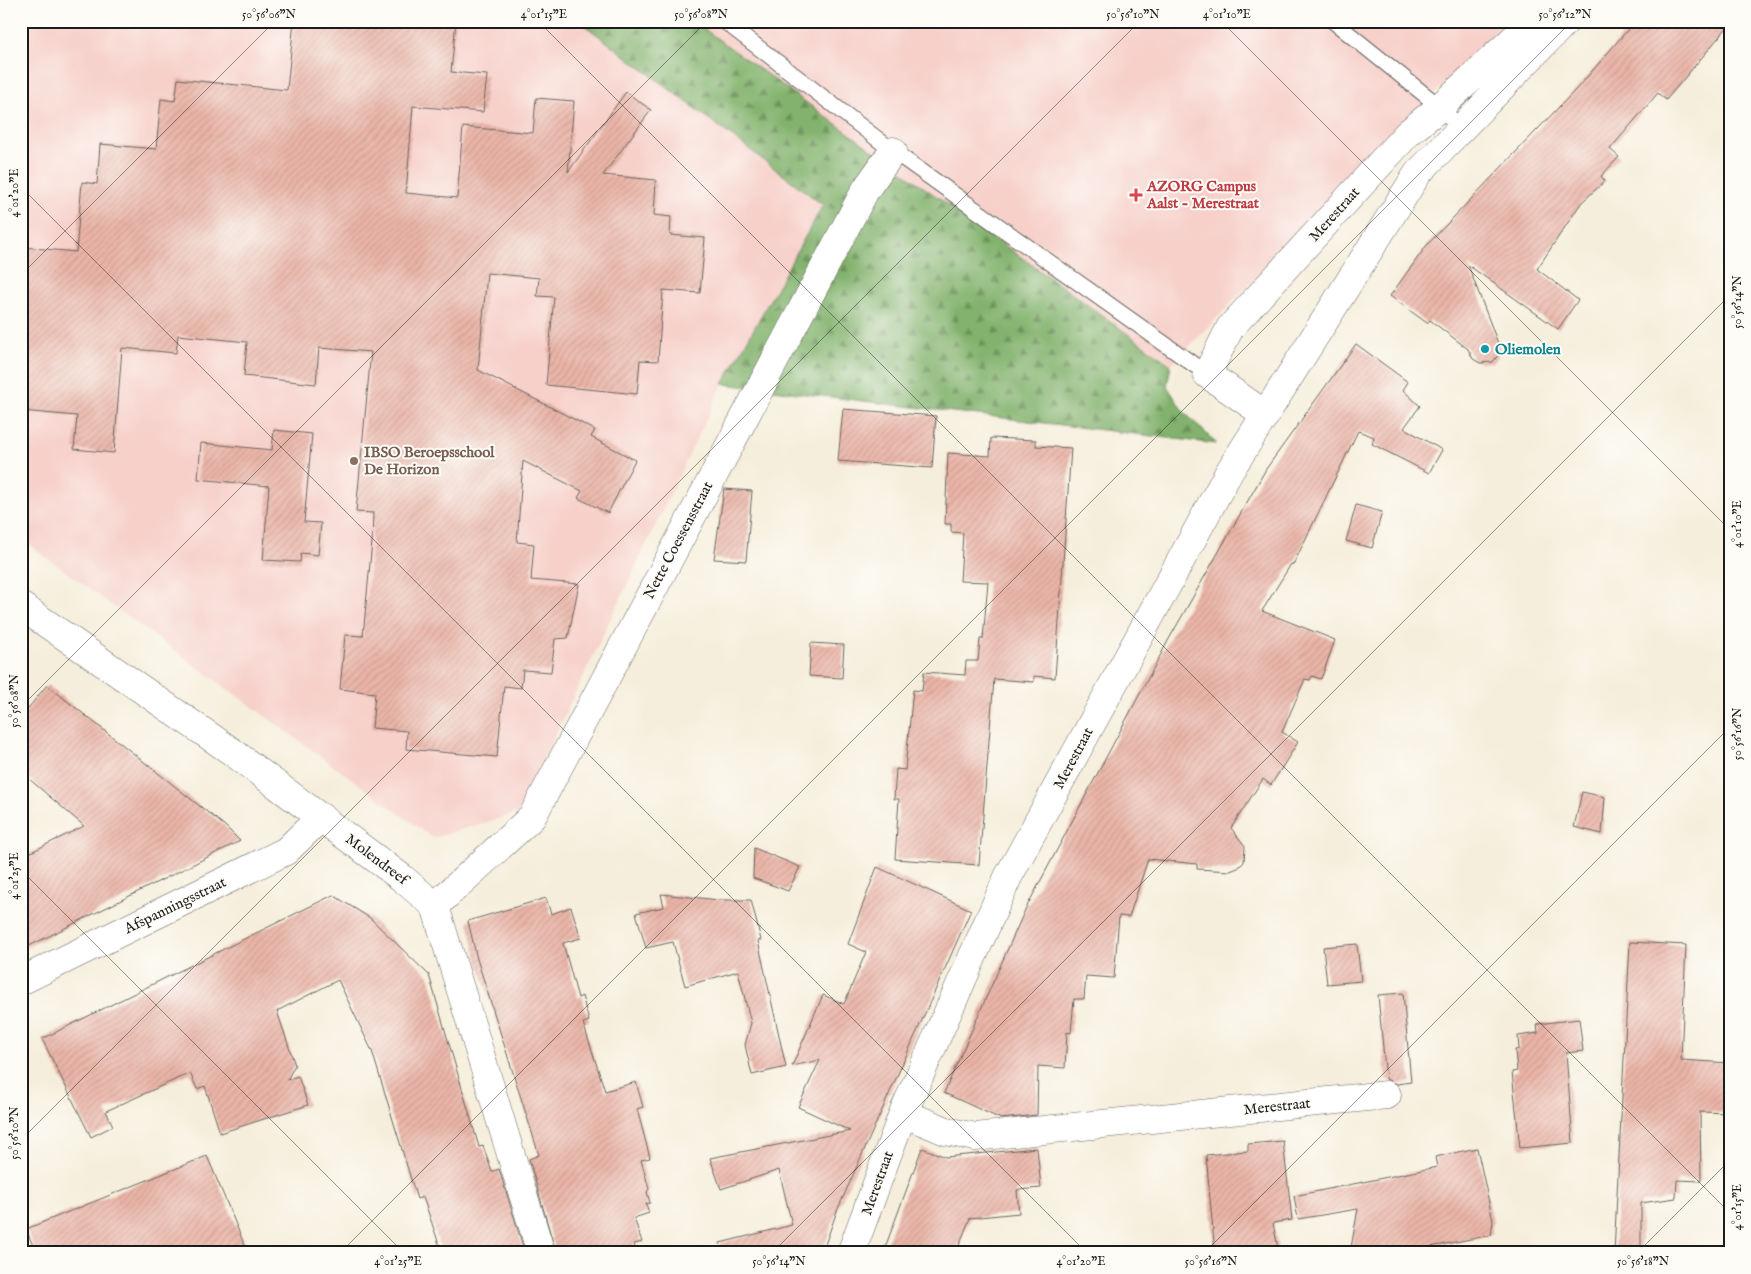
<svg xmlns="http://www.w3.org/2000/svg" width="1751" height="1274" viewBox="0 0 1751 1274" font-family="'IM FELL English',serif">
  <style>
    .built { fill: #f7d0ca }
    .forest { fill: url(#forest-firs); stroke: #4f6744 }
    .building { fill: url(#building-hatch) }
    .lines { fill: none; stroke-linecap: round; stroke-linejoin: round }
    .service-casing { stroke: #68665f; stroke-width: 17 }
    .minor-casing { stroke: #68665f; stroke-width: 29 }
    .service { stroke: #fff; stroke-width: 15 }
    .minor { stroke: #fff; stroke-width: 28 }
    .ticks { fill: none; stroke: #1c1c1c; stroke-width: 1; stroke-opacity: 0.45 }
    .health-dot { fill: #e0444e; stroke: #fdfcf7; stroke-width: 2 }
    .culture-dot { fill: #0f9aa8; stroke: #fdfcf7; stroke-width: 2 }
    .education-dot { fill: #8d6e63; stroke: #fdfcf7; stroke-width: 2 }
    .labels { text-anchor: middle; stroke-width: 4; stroke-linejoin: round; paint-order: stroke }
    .health-label { font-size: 15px; font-weight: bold; fill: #be3a42; stroke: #fdfcf7; text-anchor: start }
    .street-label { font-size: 15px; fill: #1c1c1c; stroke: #fdfcf7 }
    .culture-label { font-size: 15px; font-weight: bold; fill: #0d838f; stroke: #fdfcf7; text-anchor: start }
    .education-label { font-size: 15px; font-weight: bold; fill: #785e54; stroke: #fdfcf7; text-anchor: start }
    .neatline { fill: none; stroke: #1c1c1c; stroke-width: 2 }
    .ticks-label { font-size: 12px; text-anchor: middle; fill: #1c1c1c }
  </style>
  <defs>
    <pattern id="forest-firs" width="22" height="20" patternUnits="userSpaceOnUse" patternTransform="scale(1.25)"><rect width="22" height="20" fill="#82b26d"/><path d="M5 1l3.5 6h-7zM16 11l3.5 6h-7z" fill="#6a9059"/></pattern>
    <pattern id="building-hatch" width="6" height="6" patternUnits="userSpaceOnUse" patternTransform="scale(1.25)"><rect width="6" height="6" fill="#ebb5a8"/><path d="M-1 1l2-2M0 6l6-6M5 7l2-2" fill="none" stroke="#c99b90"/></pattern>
  </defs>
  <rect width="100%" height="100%" fill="#fdfcf7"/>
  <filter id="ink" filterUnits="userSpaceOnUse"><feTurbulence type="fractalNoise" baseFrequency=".02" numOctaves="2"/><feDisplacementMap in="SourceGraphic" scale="10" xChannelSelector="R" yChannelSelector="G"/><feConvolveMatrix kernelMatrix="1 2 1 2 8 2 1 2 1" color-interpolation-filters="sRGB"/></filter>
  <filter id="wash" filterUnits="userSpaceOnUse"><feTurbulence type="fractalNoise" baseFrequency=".0096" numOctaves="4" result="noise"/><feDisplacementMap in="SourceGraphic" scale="20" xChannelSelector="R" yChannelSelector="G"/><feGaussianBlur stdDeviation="1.12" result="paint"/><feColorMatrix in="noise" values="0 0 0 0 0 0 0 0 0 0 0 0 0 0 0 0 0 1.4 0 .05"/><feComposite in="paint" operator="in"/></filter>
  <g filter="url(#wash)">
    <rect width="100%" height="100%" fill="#f6eedc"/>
    <path class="built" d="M 21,21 L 579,21 L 823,205 L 723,384 L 518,813 L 433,838 L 21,539 Z
      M 693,21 L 1506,21 L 1171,365 Z"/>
    <path class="forest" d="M 579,21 L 693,21 L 1171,365 L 1167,386 L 1183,411 L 1217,444 L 723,384 L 823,205 Z"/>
    <g id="blocks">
      <path class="building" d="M 294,21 L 456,21 L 451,72 L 487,75 L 483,112 L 413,106 L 406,193 L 457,198 L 463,127 L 533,133 L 536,98 L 574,101 L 568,172 L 626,92 L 651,110 L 603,175 L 656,180 L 654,215 L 671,217 L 670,235 L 705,238 L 700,293 L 663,290 L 658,361 L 640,360 L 637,394 L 546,385 L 554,297 L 537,296 L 539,278 L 487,273 L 478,370 L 595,430 L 591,437 L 635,460 L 608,513 L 578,498 L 582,491 L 523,461 L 517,542 L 534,544 L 531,580 L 579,584 L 568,638 L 555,639 L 551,672 L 523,670 L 521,688 L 504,686 L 497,757 L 406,749 L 407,731 L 372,728 L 375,693 L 340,689 L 345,635 L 363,636 L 372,542 L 373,513 L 356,512 L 371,352 L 319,348 L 316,384 L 244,376 L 247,342 L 178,335 L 176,353 L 122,348 L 114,453 L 74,449 L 77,416 L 21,411 L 23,247 L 76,252 L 82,182 L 97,184 L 100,144 L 156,149 L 161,99 L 175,101 L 178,79 L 287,90 Z
        M 1635,21 L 1730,21 L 1730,24 L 1666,100 L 1658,93 L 1610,149 L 1619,157 L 1601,176 L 1605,181 L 1581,203 L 1537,269 L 1578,300 L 1558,329 L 1468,265 L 1499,346 L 1498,355 L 1493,362 L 1480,363 L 1473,359 L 1468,349 L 1430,320 L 1427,323 L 1390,296 L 1427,245 L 1581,84 Z
        M 1356,344 L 1408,382 L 1403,390 L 1420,406 L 1404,428 L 1442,450 L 1429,473 L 1372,444 L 1374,437 L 1358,431 L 1293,565 L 1291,564 L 1262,611 L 1335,640 L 1321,679 L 1312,676 L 1310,680 L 1305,679 L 1282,732 L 1298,742 L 1271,785 L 1263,779 L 1231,828 L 1245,846 L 1244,862 L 1238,868 L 1230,871 L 1197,869 L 1197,864 L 1148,859 L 1129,917 L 1119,916 L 1114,978 L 1086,976 L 1084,999 L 1074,999 L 1071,1033 L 1067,1032 L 1065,1068 L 1038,1066 L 1037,1115 L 1001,1119 L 944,1093 L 1025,910 L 1169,639 L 1266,469 Z
        M 843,409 L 936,416 L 932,468 L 838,461 Z
        M 274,430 L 312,434 L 304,522 L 321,523 L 318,555 L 301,553 L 300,562 L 263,560 L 269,486 L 198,479 L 201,443 L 272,450 Z
        M 991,438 L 1036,440 L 1036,446 L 1071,448 L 1055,678 L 1034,676 L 1034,682 L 994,679 L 979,865 L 895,859 L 899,799 L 894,799 L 896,769 L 905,770 L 913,690 L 922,691 L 924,672 L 965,675 L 966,661 L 978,661 L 980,639 L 983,639 L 988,582 L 960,581 L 963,533 L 951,532 L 951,524 L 945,524 L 948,453 L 990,456 Z
        M 724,489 L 752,491 L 746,561 L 714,559 Z
        M 1356,505 L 1382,512 L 1372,548 L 1346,541 Z
        M 811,643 L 844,645 L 842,678 L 809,676 Z
        M 47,685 L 225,826 L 240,841 L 21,950 L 21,857 L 84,826 L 21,772 L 21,717 Z
        M 1582,792 L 1605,797 L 1602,834 L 1574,827 Z
        M 754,848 L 800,867 L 788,891 L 753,878 Z
        M 877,867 L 971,910 L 837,1211 L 822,1253 L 722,1253 L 720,1243 L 792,1225 L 779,1170 L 721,1189 L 710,1158 L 850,1131 L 798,1107 L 820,1060 L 792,1066 L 823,995 L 844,1004 L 866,952 L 848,944 Z
        M 661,894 L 719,900 L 751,900 L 761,940 L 758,941 L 786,1067 L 752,1075 L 745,1045 L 751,1023 L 738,971 L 685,986 L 673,942 L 646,948 L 636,913 L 664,907 Z
        M 333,895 L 370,918 L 429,975 L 479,1147 L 483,1146 L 492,1172 L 499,1169 L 525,1253 L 442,1253 L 423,1197 L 417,1199 L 372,1051 L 338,980 L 277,1011 L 295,1065 L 287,1080 L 298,1076 L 308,1105 L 220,1133 L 205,1086 L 197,1089 L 190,1073 L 106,1111 L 113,1126 L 91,1137 L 42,1039 Z
        M 546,898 L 551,914 L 571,907 L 581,938 L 563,943 L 578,998 L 582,996 L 589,1021 L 583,1023 L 605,1091 L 636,1082 L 643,1107 L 637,1109 L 650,1158 L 641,1160 L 649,1189 L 647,1192 L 650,1203 L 646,1204 L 649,1213 L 634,1218 L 642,1242 L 634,1244 L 636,1253 L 556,1253 L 529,1159 L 539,1155 L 477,959 L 468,921 Z
        M 1630,942 L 1686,945 L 1681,1060 L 1730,1063 L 1730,1113 L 1700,1112 L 1701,1181 L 1677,1180 L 1676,1198 L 1641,1203 L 1641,1253 L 1614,1253 Z
        M 1357,944 L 1361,981 L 1327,984 L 1323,947 Z
        M 1403,993 L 1411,1082 L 1397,1084 L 1386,1079 L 1378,995 Z
        M 1579,1019 L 1583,1051 L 1566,1053 L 1573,1143 L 1520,1148 L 1512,1072 L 1517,1071 L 1515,1050 L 1519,1049 L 1518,1036 L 1538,1033 L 1537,1024 Z
        M 1283,1141 L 1292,1220 L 1273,1223 L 1279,1253 L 1215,1253 L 1206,1155 L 1248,1151 L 1248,1144 Z
        M 922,1148 L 946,1157 L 1037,1148 L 1041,1188 L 1017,1190 L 1019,1213 L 970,1218 L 956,1253 L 883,1253 Z
        M 1477,1148 L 1493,1221 L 1491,1235 L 1400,1253 L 1350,1253 L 1358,1209 L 1298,1219 L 1294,1196 L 1437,1167 L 1435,1157 Z
        M 207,1156 L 248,1253 L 36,1253 L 26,1229 Z"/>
    </g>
  </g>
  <g filter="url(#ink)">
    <use href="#blocks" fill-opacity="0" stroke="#68665f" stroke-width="1"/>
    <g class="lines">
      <g class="service-casing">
        <path id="service" d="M 724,21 L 893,151 L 1207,374
          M 1333,21 L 1440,107 L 1461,129"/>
      </g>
      <g class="minor-casing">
        <path id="minor" d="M 1266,415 L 1207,374 L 1230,328 L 1408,133 L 1440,107 L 1533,21
          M 21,606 L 231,751 L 402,878 L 435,906 L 541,1253
          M 435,906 L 532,817 L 866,189 L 893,151
          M 21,981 L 286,851 L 321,817
          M 903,1113 L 946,1131 L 975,1137 L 1387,1095
          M 851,1253 L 903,1113 L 1008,877 L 1229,472 L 1418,173 L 1566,21"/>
      </g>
      <use href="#service" class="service"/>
      <use href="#minor" class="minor"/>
    </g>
  </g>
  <path class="ticks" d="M 538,21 L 1730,1213M 1221,21 L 1730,530M 21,187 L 1087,1253M 21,275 L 275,21M 21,707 L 707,21M 21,870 L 404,1253M 21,1140 L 1140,21M 340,1253 L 1572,21M 772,1253 L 1730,295M 1204,1253 L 1730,727M 1637,1253 L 1730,1160"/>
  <path class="health-dot" d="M1133.5 187.5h5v5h5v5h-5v5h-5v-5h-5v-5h5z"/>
  <circle class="culture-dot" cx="1485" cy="349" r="5"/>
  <circle class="education-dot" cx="354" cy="461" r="5"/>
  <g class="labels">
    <g class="health-label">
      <text x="1147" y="191">AZORG Campus<tspan x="1147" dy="17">Aalst - Merestraat</tspan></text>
    </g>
    <g class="street-label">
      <text transform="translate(1334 214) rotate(-48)" y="5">Merestraat</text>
      <text transform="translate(678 540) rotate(-62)" y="5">Nette Coessensstraat</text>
      <text transform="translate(1073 758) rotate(-62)" y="5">Merestraat</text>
      <text transform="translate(377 859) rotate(37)" y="5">Molendreef</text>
      <text transform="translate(175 905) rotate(-26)" y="5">Afspanningsstraat</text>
      <text transform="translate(1277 1106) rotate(-6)" y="5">Merestraat</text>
      <text transform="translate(877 1183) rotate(-70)" y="5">Merestraat</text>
    </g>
    <g class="culture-label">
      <text x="1495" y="354">Oliemolen</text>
    </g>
    <g class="education-label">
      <text x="364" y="457">IBSO Beroepsschool<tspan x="364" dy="17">De Horizon</tspan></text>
    </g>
  </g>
  <rect width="1751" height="1274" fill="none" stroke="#fdfcf7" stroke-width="55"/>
  <rect x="28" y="28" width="1696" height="1218" class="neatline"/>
  <g class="ticks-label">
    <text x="269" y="18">50°56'06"N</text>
    <text x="544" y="18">4°01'15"E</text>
    <text x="701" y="18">50°56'08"N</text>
    <text x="1133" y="18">50°56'10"N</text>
    <text x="1227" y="18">4°01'10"E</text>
    <text x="1565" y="18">50°56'12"N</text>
    <text transform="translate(14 193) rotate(-90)" y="4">4°01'20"E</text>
    <text transform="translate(1737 302) rotate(-90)" y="4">50°56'14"N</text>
    <text transform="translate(1737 524) rotate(-90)" y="4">4°01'10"E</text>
    <text transform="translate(14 701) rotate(-90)" y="4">50°56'08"N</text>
    <text transform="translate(1737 734) rotate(-90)" y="4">50°56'16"N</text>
    <text transform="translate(14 876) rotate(-90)" y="4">4°01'25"E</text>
    <text transform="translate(14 1133) rotate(-90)" y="4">50°56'10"N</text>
    <text transform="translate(1737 1207) rotate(-90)" y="4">4°01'15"E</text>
    <text x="398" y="1265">4°01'25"E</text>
    <text x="779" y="1265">50°56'14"N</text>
    <text x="1081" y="1265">4°01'20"E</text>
    <text x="1211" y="1265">50°56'16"N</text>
    <text x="1643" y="1265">50°56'18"N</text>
  </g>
</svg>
